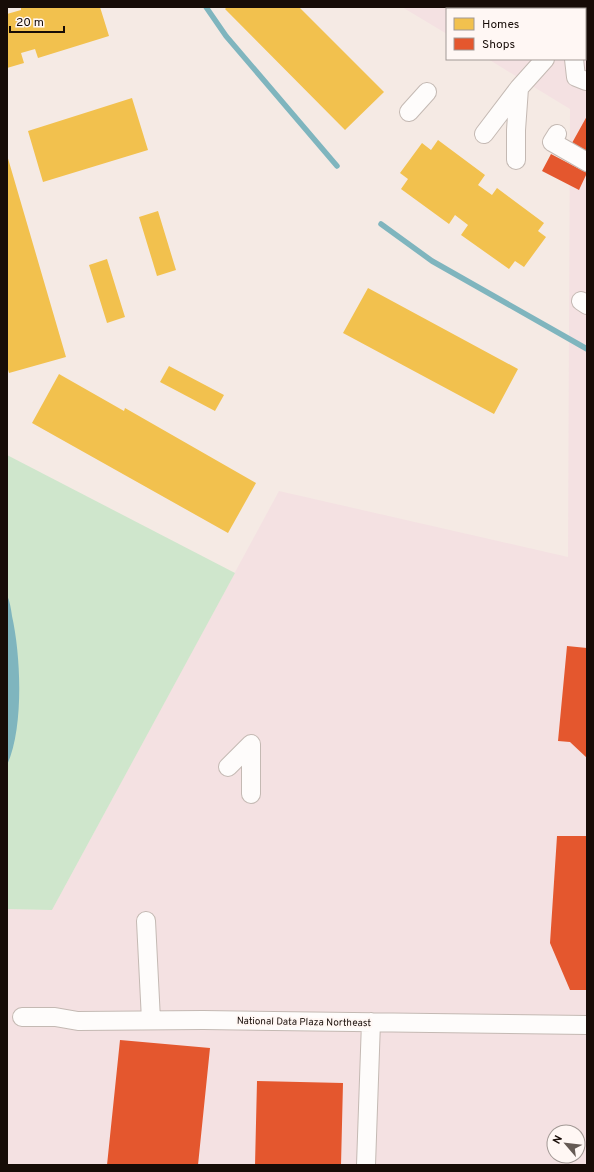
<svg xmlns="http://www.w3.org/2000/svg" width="594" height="1172" viewBox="0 0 594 1172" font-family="Overpass,sans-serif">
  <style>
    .commercial { fill: #f4e1e2; fill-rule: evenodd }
    .green { fill: #cfe6cc }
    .water { fill: #7fb5be }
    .homes { fill: #f2c14e }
    .shops { fill: #e4572e }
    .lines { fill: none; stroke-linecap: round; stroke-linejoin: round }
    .stream { stroke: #7fb5be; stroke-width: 5.5 }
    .minor-casing { stroke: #c4b9b3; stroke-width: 20 }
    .minor { stroke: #fefcfb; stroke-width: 18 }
    .labels { text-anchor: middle; stroke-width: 4; stroke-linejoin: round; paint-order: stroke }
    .street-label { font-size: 10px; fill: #170c07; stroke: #fff7f4 }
  </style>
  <rect width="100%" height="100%" fill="#f5eae4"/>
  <path class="commercial" d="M 402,7 L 587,7 L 587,1165 L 7,1165 L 7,909 L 52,910 L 279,491 L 568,557 L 570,109 L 488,59 L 585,59 L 585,9 L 447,9 L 447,34 ZM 554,1132 L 578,1132 L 578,1156 L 554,1156 Z"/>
  <path class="green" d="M 7,455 L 235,573 L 52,910 L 7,909 Z"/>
  <path class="water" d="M 7,595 C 10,602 11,609 12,616 C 21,656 24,728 7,765 Z"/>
  <path class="homes" d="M 21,7 L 100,7 L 109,36 L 38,58 L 35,49 L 21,53 L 24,63 L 7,68 L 7,14 L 21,10 Z
    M 227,7 L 299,7 L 384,92 L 345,130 L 225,9 Z
    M 132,98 L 148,150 L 43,182 L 28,131 Z
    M 438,140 L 485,175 L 478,185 L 492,195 L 497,188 L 544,223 L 538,231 L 546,237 L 524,267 L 515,261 L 509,269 L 461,235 L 468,225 L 455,215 L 449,224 L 401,189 L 408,179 L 400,173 L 422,143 L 431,150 Z
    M 7,155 L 66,357 L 9,373 L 7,366 Z
    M 158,211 L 176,270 L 157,276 L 139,217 Z
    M 107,259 L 125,317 L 107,323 L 89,265 Z
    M 368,288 L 518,369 L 494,414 L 343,333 Z
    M 169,366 L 224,395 L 215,411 L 160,382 Z
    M 59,374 L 124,411 L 125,408 L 256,483 L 228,533 L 32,423 Z"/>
  <path class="shops" d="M 587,116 L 587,151 L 572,143 Z
    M 551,154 L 587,173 L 579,190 L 542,171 Z
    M 567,646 L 587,648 L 587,758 L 570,742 L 558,741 Z
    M 557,836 L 587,836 L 587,990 L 570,990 L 550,943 Z
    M 120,1040 L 210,1048 L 198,1165 L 107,1165 Z
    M 257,1081 L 343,1083 L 341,1165 L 255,1165 Z"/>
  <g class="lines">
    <path class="stream" d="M 206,7 L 226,36 L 337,166
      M 381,224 L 432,261 L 587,349"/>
    <g class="minor-casing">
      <path id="minor" d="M 475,7 L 479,9
        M 585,47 L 587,47
        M 574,59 L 576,77 L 586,81
        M 409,112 L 427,92
        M 484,134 L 519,88 L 545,59
        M 557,134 L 552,142 L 587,162
        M 516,160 L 516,130 L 519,88
        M 581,301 L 587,305
        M 228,767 L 251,744 L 251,794
        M 146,921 L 151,1020
        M 22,1017 L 55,1017 L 78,1021 L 203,1020 L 587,1025
        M 366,1165 L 371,1022"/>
    </g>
    <use href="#minor" class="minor"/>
  </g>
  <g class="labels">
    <g class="street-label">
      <text transform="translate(304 1021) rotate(1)" y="4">National Data Plaza Northeast</text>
    </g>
  </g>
  <rect width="594" height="1172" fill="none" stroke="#170c07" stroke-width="16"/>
  <rect x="446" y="8" width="140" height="52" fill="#fff7f4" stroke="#a29995"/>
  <rect x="454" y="18" width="20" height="12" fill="#f2c14e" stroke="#a29995"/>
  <text x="482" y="28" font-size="12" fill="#170c07">Homes</text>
  <rect x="454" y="38" width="20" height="12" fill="#e4572e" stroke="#a29995"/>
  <text x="482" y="48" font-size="12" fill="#170c07">Shops</text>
  <g transform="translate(566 1144) rotate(298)"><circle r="19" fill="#fff7f4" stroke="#a29995"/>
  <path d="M0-3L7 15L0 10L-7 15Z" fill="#655a54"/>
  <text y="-6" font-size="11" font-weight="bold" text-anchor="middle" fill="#170c07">N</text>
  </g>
  <path d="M10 26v6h54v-6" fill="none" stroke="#170c07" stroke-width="2"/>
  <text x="16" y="26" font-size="12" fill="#170c07" stroke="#fff7f4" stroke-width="3" paint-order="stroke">20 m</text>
</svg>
